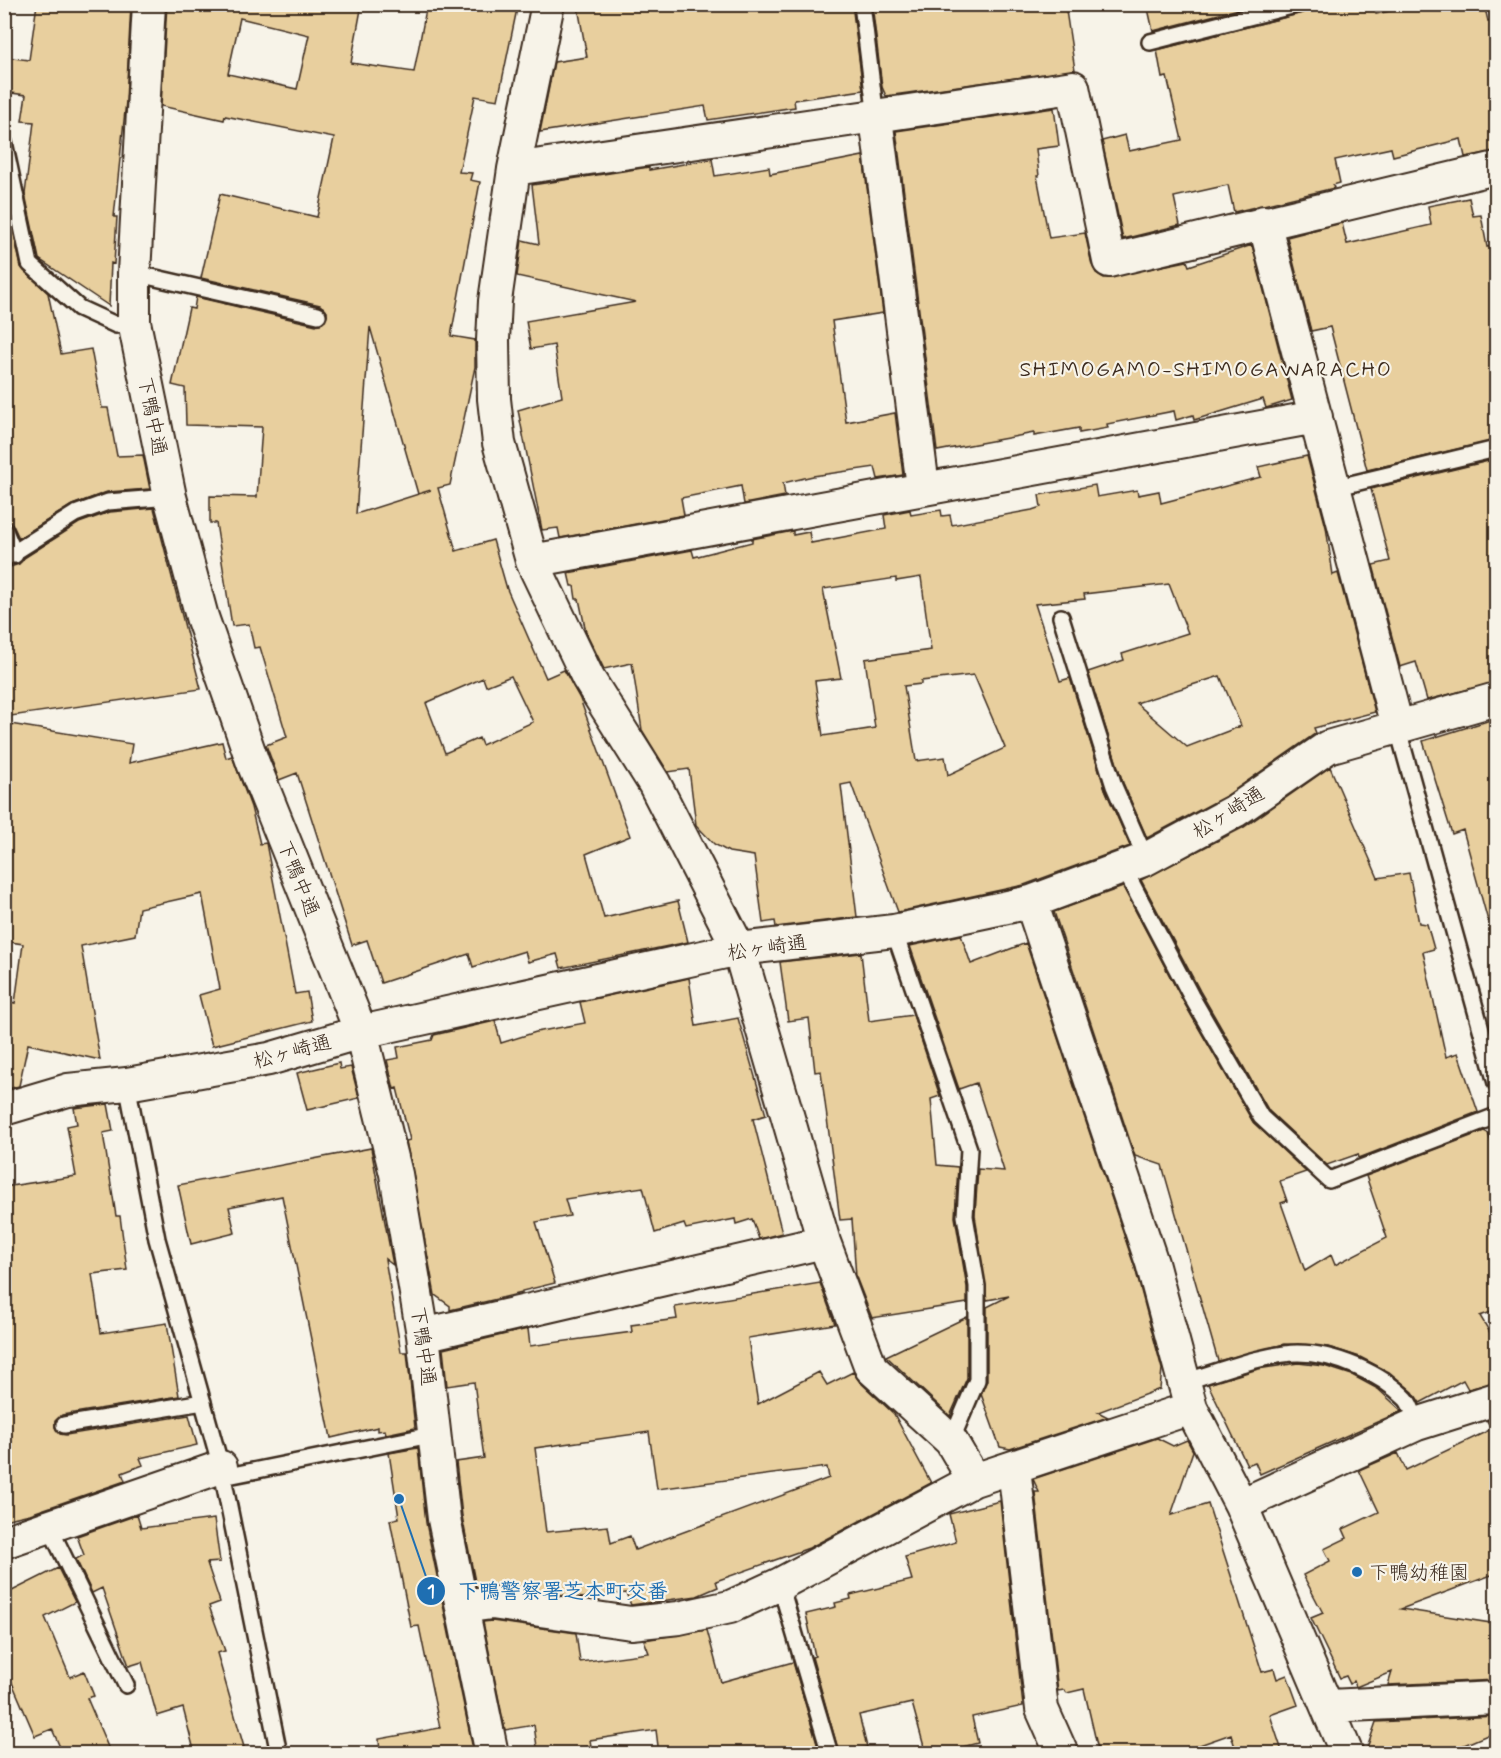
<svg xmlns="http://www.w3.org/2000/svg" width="1501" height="1758" viewBox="0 0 1501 1758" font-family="Mynerve,'Klee One',sans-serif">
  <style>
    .building { fill: #e8cf9e; stroke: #3b2a1e; stroke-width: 1.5; fill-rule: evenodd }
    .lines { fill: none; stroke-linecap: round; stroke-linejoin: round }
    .service-casing { stroke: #3b2a1e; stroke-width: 20 }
    .minor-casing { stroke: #3b2a1e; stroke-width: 36 }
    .service { stroke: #f7f3e8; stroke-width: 15 }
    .minor { stroke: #f7f3e8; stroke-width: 32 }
    .poi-dot { fill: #1f6fb2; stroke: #f7f3e8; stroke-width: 2 }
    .labels { text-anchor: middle; stroke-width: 4.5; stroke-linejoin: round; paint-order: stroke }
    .street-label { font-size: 20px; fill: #3b2a1e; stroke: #f7f3e8 }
    .poi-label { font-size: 20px; fill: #3b2a1e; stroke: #f7f3e8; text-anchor: start }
    .neighbourhood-label { font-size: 21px; letter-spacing: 1.5px; fill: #3b2a1e; stroke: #f7f3e8 }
    .leader { fill: none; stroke: #1f6fb2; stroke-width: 2 }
    .callout-dot { fill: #1f6fb2; stroke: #f7f3e8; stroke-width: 2 }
    .mark-label { font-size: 18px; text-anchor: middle; font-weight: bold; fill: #fff }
    .callout-label { font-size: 21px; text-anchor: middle; font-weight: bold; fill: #1f6fb2; stroke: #f7f3e8; stroke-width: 4.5; stroke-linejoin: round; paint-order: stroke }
  </style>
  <rect width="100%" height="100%" fill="#f7f3e8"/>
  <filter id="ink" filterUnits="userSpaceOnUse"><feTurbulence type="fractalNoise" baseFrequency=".0167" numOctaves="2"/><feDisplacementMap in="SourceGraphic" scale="12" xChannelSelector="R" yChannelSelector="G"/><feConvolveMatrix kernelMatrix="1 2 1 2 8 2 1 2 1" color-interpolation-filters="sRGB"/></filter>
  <g filter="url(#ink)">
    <path class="building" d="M 37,4 L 131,4 L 126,101 L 114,217 L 117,217 L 114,264 L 111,263 L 109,306 L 39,259 L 25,194 L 34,122 L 22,121 L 26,95 L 4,92 L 4,57 L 29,60 Z
      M 167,4 L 362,4 L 351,63 L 414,72 L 427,4 L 518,4 L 498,100 L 475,96 L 459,172 L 472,173 L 470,180 L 480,182 L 451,336 L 475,340 L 475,367 L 450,485 L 438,488 L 456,551 L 493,540 L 507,589 L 546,678 L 564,670 L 580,699 L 630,836 L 586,854 L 604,918 L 678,901 L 688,942 L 561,968 L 557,954 L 528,962 L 525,951 L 473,967 L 469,954 L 381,983 L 367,940 L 352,945 L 297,773 L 279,780 L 266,745 L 287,737 L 260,647 L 254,648 L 249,624 L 232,626 L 216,523 L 210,523 L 210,496 L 257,497 L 262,427 L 186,425 L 185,388 L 172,385 L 189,308 L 194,309 L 196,297 L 316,325 L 325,321 L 327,312 L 320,305 L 201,278 L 220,194 L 317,217 L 334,138 L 225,116 L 224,120 L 161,106 ZM 240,18 L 309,35 L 297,89 L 228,74 ZM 370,327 L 418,494 L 431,490 L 356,514 ZM 511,676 L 533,722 L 482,745 L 479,738 L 445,753 L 426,703 L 483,678 L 486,686 Z
      M 594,4 L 852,4 L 863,90 L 794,100 L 795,107 L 708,120 L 705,106 L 540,132 L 554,62 L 587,57 L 578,7 Z
      M 872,4 L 1065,4 L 1075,70 L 886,96 L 882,87 Z
      M 1147,4 L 1258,4 L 1153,31 Z
      M 1309,4 L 1373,4 L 1376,14 L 1421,4 L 1484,4 L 1488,21 L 1497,18 L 1497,151 L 1465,157 L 1461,139 L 1393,156 L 1391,148 L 1335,160 L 1340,183 L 1333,185 L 1334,188 L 1234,212 L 1228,185 L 1174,197 L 1180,225 L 1123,239 L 1102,141 L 1125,135 L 1129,151 L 1182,140 L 1167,77 L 1162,78 L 1157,50 L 1302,13 Z
      M 1054,108 L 1059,146 L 1036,149 L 1039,176 L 1037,176 L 1049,238 L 1085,233 L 1092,265 L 1096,273 L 1104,278 L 1187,261 L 1189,266 L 1252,245 L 1292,400 L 1266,408 L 1263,399 L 1194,420 L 1193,415 L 1176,420 L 1174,411 L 1107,424 L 1108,428 L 1079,433 L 1079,428 L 1034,436 L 1034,433 L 937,451 L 896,131 Z
      M 863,156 L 883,313 L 832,321 L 846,422 L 895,413 L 903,475 L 878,479 L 875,467 L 813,476 L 783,483 L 785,496 L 744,504 L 741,486 L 681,498 L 684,515 L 560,538 L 558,528 L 542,530 L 518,410 L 562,397 L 554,345 L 531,349 L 526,321 L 636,302 L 517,276 L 522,240 L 539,244 L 532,185 L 649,167 L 649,170 L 712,159 L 715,176 L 769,167 L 770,174 Z
      M 1469,198 L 1473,216 L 1481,215 L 1487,247 L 1497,245 L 1497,440 L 1367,470 L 1330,327 L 1311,331 L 1287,237 L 1342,223 L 1347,244 L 1431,225 L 1428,206 Z
      M 11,220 L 21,267 L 48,293 L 61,354 L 91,349 L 102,408 L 108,408 L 117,456 L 143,455 L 150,489 L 107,492 L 72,505 L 19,538 L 13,525 L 4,519 L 4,221 Z
      M 1307,456 L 1326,527 L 1333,575 L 1338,573 L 1375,712 L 1314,728 L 1316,733 L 1226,796 L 1147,838 L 1123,783 L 1088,672 L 1124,660 L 1122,654 L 1188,633 L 1169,584 L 1084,594 L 1085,599 L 1035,604 L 1060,681 L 1070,678 L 1105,789 L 1130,846 L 1024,885 L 898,912 L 851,783 L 841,785 L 857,917 L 776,927 L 775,921 L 763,923 L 754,856 L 729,852 L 714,844 L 696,825 L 689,769 L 668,772 L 642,730 L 632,663 L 604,669 L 586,632 L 579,599 L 576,599 L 574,586 L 571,586 L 568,573 L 692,550 L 694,557 L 752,542 L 752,539 L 793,531 L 793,535 L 809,532 L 811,543 L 886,529 L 884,515 L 910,510 L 911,515 L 941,510 L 942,516 L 950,515 L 952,525 L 1032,510 L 1041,507 L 1039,495 L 1095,485 L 1097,497 L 1137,490 L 1138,495 L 1159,491 L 1161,503 L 1261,477 L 1258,467 ZM 921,577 L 931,650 L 865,659 L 875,728 L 823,736 L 815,681 L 841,678 L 823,589 L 896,578 L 896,581 ZM 974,675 L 1005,748 L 948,775 L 945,757 L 916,761 L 904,686 L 921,684 L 921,681 ZM 1220,676 L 1241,726 L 1187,747 L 1136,703 Z
      M 1497,459 L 1497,682 L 1427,700 L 1416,662 L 1400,667 L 1373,565 L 1390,561 L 1371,489 Z
      M 154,508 L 201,689 L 4,717 L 4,569 L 19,564 L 24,558 L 79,523 L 110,512 Z
      M 1497,718 L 1497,920 L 1488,921 L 1463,830 L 1452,834 L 1423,741 Z
      M 4,723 L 132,744 L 129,763 L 222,742 L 226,758 L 232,756 L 251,807 L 260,844 L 266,843 L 295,994 L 307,992 L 312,1021 L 212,1046 L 199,995 L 220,989 L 202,894 L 139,908 L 135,935 L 81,946 L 100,1060 L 28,1044 L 19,1086 L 4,1090 L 4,1001 L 15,1003 L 23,944 L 4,941 Z
      M 1330,767 L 1378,878 L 1409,873 L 1419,923 L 1427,924 L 1434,949 L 1423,952 L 1446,1057 L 1458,1053 L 1478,1112 L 1359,1158 L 1358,1154 L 1327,1165 L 1269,1111 L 1200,991 L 1141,880 L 1244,827 Z
      M 1123,887 L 1183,1001 L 1253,1122 L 1306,1172 L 1280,1181 L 1287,1201 L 1281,1203 L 1305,1271 L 1331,1255 L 1335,1265 L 1387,1238 L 1366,1176 L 1484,1131 L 1488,1133 L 1497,1158 L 1497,1310 L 1480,1316 L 1497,1344 L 1497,1382 L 1468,1389 L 1463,1380 L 1420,1403 L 1413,1392 L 1389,1372 L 1360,1357 L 1328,1347 L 1284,1344 L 1218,1361 L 1162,1165 L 1135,1156 L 1054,912 Z
      M 961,935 L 971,964 L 1026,943 L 1135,1268 L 1162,1369 L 1160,1389 L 1098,1412 L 1108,1417 L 1010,1449 L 1000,1447 L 981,1394 L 987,1380 L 987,1307 L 1009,1296 L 987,1300 L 975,1215 L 978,1169 L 1004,1171 L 976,1083 L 959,1089 L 910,946 Z
      M 861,953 L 869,1021 L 913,1015 L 940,1096 L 931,1099 L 937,1165 L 958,1167 L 955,1217 L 967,1287 L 967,1303 L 872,1318 L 856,1277 L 852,1219 L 840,1220 L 821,1071 L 815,1072 L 809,1018 L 788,1021 L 780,962 Z
      M 689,978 L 696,1026 L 738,1018 L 766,1115 L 753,1119 L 782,1233 L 759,1239 L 752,1219 L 736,1224 L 735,1219 L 686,1229 L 684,1224 L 655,1233 L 643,1187 L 565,1199 L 570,1216 L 536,1222 L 555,1283 L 522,1291 L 522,1293 L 450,1310 L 450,1306 L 435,1295 L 406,1141 L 410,1140 L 397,1088 L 394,1089 L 387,1060 L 399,1058 L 397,1047 L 432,1040 L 434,1035 L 495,1021 L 501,1043 L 536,1032 L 585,1023 L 580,1002 Z
      M 339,1063 L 340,1069 L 351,1067 L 359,1098 L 307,1110 L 297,1073 Z
      M 108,1104 L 113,1131 L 103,1133 L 116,1216 L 120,1216 L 127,1270 L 92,1274 L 101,1333 L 167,1323 L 179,1396 L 62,1415 L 55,1421 L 55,1427 L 60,1434 L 66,1435 L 189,1415 L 197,1445 L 140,1458 L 143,1465 L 122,1473 L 125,1481 L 30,1514 L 4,1520 L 4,1187 L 76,1176 L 67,1126 L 77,1124 L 74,1108 Z
      M 371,1148 L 393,1265 L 385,1259 L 401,1352 L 407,1352 L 415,1428 L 386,1434 L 385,1430 L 378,1431 L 378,1427 L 331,1438 L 282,1196 L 229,1207 L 235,1233 L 191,1244 L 178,1185 Z
      M 820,1283 L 835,1324 L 748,1338 L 758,1404 L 819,1372 L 827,1385 L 853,1372 L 859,1381 L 894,1414 L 931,1483 L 809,1548 L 716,1581 L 718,1587 L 697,1596 L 631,1605 L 626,1593 L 583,1598 L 495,1585 L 476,1587 L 462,1516 L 456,1462 L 484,1458 L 474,1382 L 447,1386 L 443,1349 L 528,1329 L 530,1346 L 632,1332 L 631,1325 L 677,1319 L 675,1307 ZM 649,1432 L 657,1489 L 827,1467 L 829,1478 L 635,1550 L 630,1536 L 611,1543 L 608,1526 L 546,1532 L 535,1448 Z
      M 967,1317 L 967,1378 L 950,1416 L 886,1356 Z
      M 1298,1363 L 1324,1366 L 1352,1375 L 1378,1389 L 1402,1411 L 1260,1474 L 1255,1462 L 1247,1465 L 1208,1384 L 1258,1369 Z
      M 1497,1418 L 1497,1573 L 1401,1609 L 1497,1624 L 1497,1680 L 1388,1685 L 1392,1672 L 1356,1687 L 1354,1681 L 1350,1684 L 1346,1676 L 1340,1678 L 1311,1618 L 1323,1613 L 1303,1575 L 1330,1561 L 1324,1549 L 1347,1538 L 1343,1529 L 1379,1512 L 1359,1470 L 1398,1453 L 1406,1470 L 1492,1429 L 1487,1421 Z
      M 1157,1438 L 1173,1446 L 1187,1440 L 1193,1451 L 1171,1515 L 1208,1504 L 1262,1672 L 1274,1669 L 1277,1679 L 1287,1675 L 1298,1705 L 1270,1715 L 1283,1754 L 1237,1754 L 1231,1734 L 1174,1754 L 1099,1754 L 1084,1689 L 1067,1693 L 1064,1690 L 1058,1691 L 1035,1492 L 1039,1492 L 1033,1479 Z
      M 418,1448 L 426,1523 L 474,1754 L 380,1754 L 379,1739 L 440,1728 L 419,1626 L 411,1627 L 390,1520 L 399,1518 L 389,1453 Z
      M 1000,1501 L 1023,1706 L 972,1717 L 978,1743 L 935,1754 L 926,1754 L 912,1703 L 859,1715 L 867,1747 L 839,1753 L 812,1657 L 815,1656 L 806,1614 L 836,1607 L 835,1603 L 851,1599 L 850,1595 L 912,1580 L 905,1557 L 956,1542 L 949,1514 Z
      M 137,1515 L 141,1528 L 214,1519 L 220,1562 L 207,1563 L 220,1602 L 209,1606 L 225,1651 L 217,1653 L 246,1754 L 195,1754 L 183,1708 L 157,1716 L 142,1662 L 129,1666 L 102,1588 L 92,1593 L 76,1559 L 84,1555 L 77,1536 Z
      M 58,1568 L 75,1602 L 45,1617 L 70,1677 L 84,1671 L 94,1696 L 87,1698 L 111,1754 L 63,1754 L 52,1729 L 35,1736 L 4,1664 L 4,1595 Z
      M 492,1621 L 576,1633 L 580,1662 L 649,1653 L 644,1640 L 707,1630 L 721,1682 L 793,1662 L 820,1754 L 659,1754 L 656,1730 L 590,1740 L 591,1746 L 538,1754 L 534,1725 L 505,1730 L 483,1622 Z
      M 1497,1716 L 1497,1731 L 1443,1754 L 1365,1754 L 1376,1722 Z"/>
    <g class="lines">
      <g class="service-casing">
        <path id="service" d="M 862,4 L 876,118
          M 1150,42 L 1300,4
          M 4,142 L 30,264 L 79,308 L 116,325 L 134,322
          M 134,273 L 318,315
          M 1334,488 L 1496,449
          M 4,529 L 15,555
          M 4,559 L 75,514 L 108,502 L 170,497
          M 1061,617 L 1114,786 L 1146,859
          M 1397,726 L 1496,1083
          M 1126,868 L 1131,882 L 1191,996 L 1261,1117 L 1329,1180 L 1496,1116
          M 894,931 L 969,1149 L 965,1216 L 977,1286 L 977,1380 L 951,1441
          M 127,1084 L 157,1239 L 221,1467 L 279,1754
          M 1183,1382 C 1215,1373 1266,1353 1298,1353 C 1334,1353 1381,1373 1406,1399 C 1411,1404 1414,1416 1417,1424
          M 64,1425 L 203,1402
          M 223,1477 L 436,1434
          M 49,1526 L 126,1685
          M 780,1584 L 830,1754"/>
      </g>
      <g class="minor-casing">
        <path id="minor" d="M 149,4 L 134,273 L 134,322 L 170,497 L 202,617 L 253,763 L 361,1032 L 396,1174 L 423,1335 L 444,1519 L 492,1754
          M 548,4 L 514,169 L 495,301 L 493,340 L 494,399 L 499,443 L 532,561 L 588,678 L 654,783 L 739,949 L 824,1242 L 871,1368 L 951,1441 L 974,1480
          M 876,118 L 923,487
          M 514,169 L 1073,87 L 1109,261 L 1496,168
          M 1264,222 L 1397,726
          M 532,561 L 1316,417
          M 1031,902 L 1152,1263 L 1191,1408 L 1241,1505 L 1347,1754
          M 4,1109 L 68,1090 L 127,1084 L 269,1059 L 361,1032 L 739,949 L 894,931 L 1031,902 L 1146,859 L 1235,811 L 1328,747 L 1496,699
          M 423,1335 L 824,1242
          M 1014,1468 L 1042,1709 L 1062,1754
          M 1241,1505 L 1417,1424 L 1496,1399
          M 4,1542 L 221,1467
          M 462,1607 L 492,1603 L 631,1623 L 679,1618 L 730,1607 L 780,1584 L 974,1480 L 1191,1408
          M 1329,1706 L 1496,1698"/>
      </g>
      <use href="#service" class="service"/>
      <use href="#minor" class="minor"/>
    </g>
  </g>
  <circle class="poi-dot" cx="1357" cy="1572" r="6"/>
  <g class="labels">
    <g class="street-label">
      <text transform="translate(153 416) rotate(79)" y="7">下鴨中通</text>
      <text transform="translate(1228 812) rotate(-32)" y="7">松ヶ崎通</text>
      <text transform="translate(299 878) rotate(68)" y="7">下鴨中通</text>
      <text transform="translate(767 947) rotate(-8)" y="7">松ヶ崎通</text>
      <text transform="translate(292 1051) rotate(-15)" y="7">松ヶ崎通</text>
      <text transform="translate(424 1346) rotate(82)" y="7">下鴨中通</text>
    </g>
    <g class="poi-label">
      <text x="1369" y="1579">下鴨幼稚園</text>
    </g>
    <g class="neighbourhood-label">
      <text x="1206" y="376">SHIMOGAMO-SHIMOGAWARACHO</text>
    </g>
  </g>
  <path class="leader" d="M399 1499L431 1591"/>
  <g class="callout-dot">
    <circle cx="399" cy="1499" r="6"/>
    <circle cx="431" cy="1591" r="15"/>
  </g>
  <g class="mark-label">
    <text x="431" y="1597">1</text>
  </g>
  <g class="callout-label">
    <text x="563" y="1598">下鴨警察署芝本町交番</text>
  </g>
  <rect width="1501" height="1758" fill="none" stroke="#f7f3e8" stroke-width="24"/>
  <rect x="12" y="12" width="1477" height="1734" fill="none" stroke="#3b2a1e" stroke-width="2" filter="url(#ink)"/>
</svg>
